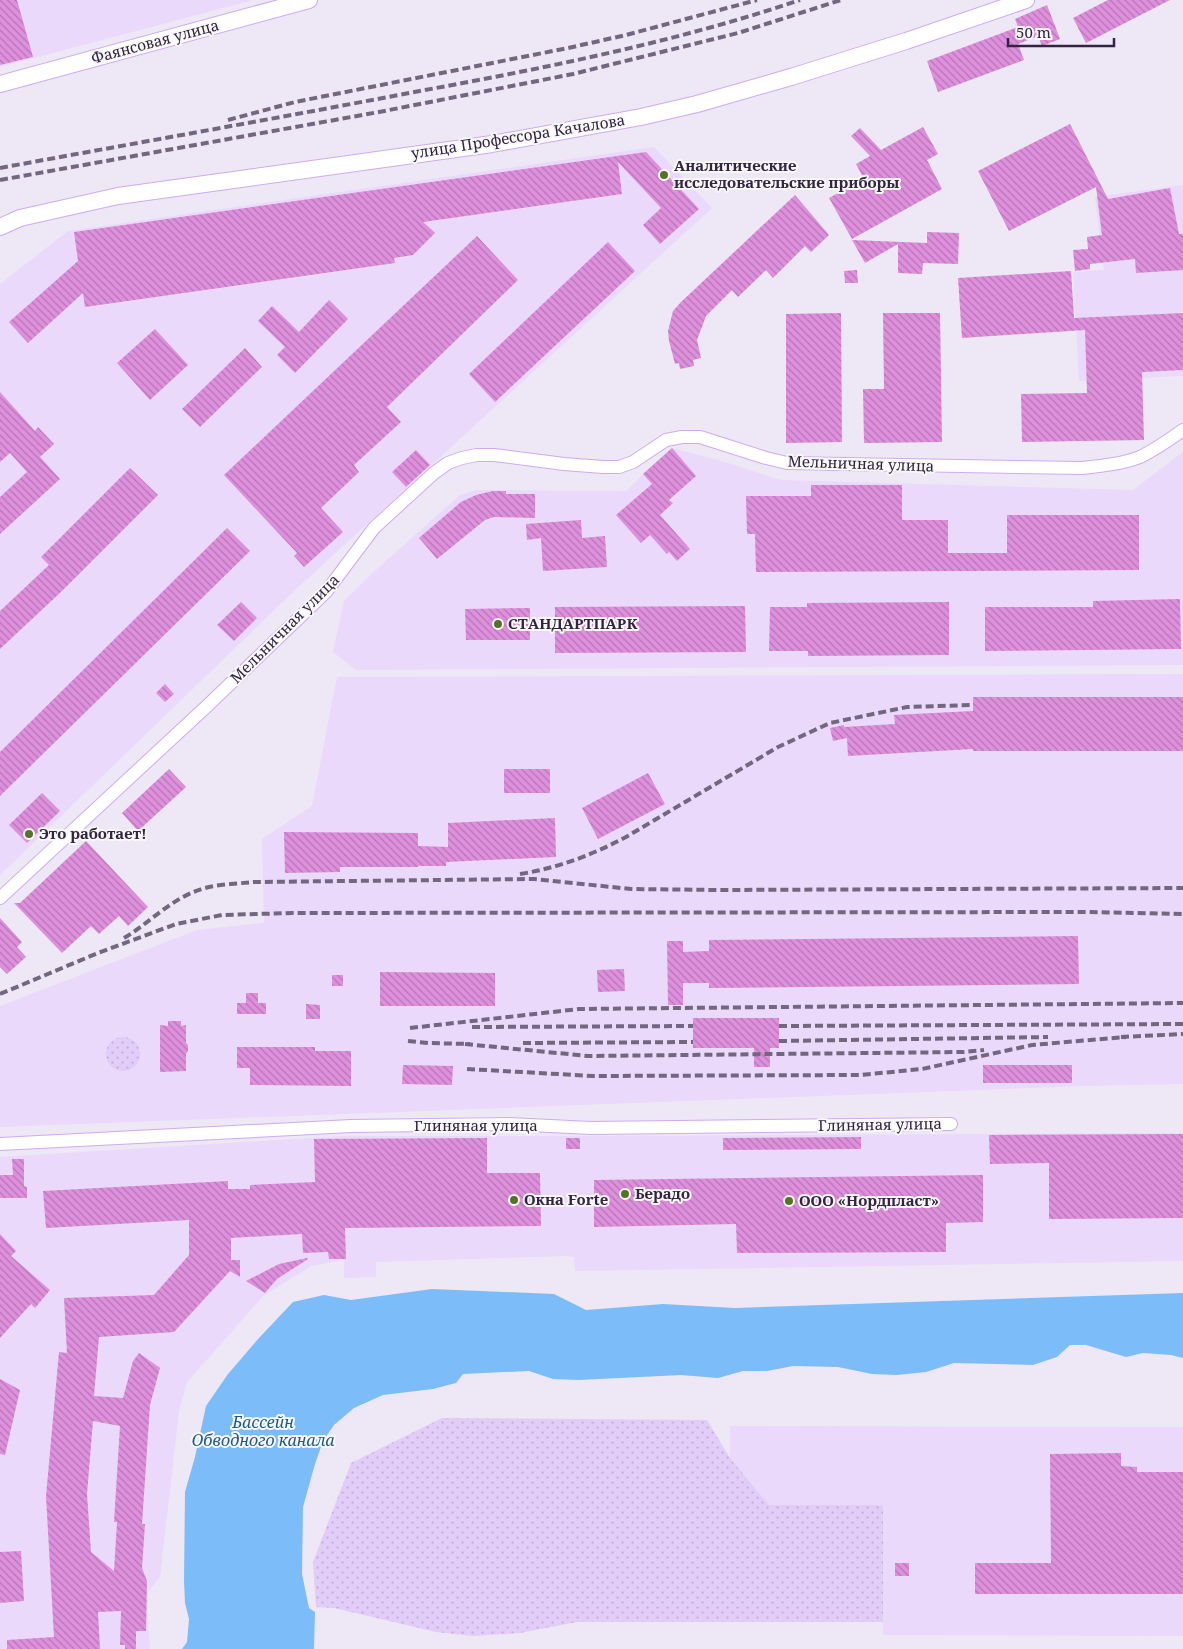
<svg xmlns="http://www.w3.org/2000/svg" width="1183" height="1649" viewBox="0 0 1183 1649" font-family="'Noto Serif',serif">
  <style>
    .built { fill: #ead9fa }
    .grass { fill: url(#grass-dots) }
    .water { fill: #7cbdf9 }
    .building { fill: url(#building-back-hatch); fill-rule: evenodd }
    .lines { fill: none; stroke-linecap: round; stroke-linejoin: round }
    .minor-casing { stroke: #cfaaf2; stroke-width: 14 }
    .tertiary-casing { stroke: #cfaaf2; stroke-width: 18 }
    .minor { stroke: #fff; stroke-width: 12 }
    .tertiary { stroke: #fff; stroke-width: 16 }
    .rail { stroke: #73677f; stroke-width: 4; stroke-dasharray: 8 4; stroke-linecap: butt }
    .poi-dot { fill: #557226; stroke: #f8f8f8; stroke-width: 2 }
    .labels { text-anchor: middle; stroke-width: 4; stroke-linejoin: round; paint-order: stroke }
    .street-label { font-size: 15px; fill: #332441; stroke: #f8f8f8 }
    .poi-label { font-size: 15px; font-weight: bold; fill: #332441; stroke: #f8f8f8; text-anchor: start }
    .water-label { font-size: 16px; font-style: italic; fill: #1e5989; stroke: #f8f8f8 }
  </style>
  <defs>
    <pattern id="grass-dots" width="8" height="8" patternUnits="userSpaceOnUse" patternTransform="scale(1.25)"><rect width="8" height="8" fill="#e2ccf8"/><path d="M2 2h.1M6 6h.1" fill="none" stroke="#c2afd6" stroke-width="1.8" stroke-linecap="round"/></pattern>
    <pattern id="building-back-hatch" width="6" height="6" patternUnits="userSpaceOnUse" patternTransform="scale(1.25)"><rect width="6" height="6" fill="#de90dc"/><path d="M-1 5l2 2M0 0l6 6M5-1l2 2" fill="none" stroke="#b575b4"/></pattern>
  </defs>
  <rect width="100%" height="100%" fill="#eee7f6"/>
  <path class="built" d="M 0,0 L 253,0 L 0,67 Z
    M 654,147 L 712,208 L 295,590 L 0,875 L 0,284 L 68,231 Z
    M 1183,185 L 1183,376 L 1079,381 L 1073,272 L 1104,270 L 1095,197 Z
    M 672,448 L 725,462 L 780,480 L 1133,490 L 1183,452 L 1183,665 L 356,670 L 333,652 L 344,601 L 377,569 L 460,495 L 476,490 L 627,491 L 643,474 Z
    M 1183,674 L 1183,1084 L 1082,1086 L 0,1127 L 0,1006 L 197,930 L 264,923 L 262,839 L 312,806 L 337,677 Z
    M 1183,1133 L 1183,1261 L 575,1271 L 574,1257 L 567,1256 L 376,1262 L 376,1277 L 344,1278 L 344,1260 L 311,1266 L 263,1296 L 187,1382 L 179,1411 L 160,1577 L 148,1592 L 148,1622 L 150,1649 L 0,1649 L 0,1157 L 344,1136 L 606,1136 Z
    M 730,1426 L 1183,1427 L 1183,1636 L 883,1635 L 882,1505 L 769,1505 L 730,1458 Z"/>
  <path class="grass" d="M106 1054a17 17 0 1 1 34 0a17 17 0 1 1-34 0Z
    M 442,1418 L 707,1420 L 730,1458 L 769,1505 L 883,1505 L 883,1622 L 577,1622 L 520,1633 L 473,1636 L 436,1632 L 334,1608 L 316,1607 L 313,1562 L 351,1463 Z"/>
  <path class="water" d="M 432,1289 L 554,1294 L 586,1310 L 663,1304 L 735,1308 L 1183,1293 L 1183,1358 L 1171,1355 L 1143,1353 L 1126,1357 L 1086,1345 L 1070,1345 L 1057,1357 L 1033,1365 L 954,1363 L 926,1372 L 897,1375 L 872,1374 L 838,1367 L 793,1366 L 767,1371 L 743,1371 L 718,1378 L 681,1375 L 579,1380 L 553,1379 L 529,1371 L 463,1374 L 456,1383 L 433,1389 L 383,1395 L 354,1408 L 334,1425 L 323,1441 L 315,1464 L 303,1507 L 302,1574 L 309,1608 L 315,1612 L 314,1649 L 182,1649 L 187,1642 L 189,1619 L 185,1603 L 184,1581 L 185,1492 L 195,1457 L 206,1406 L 228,1374 L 259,1338 L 293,1302 L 324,1295 L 351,1300 Z"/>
  <path class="building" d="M 0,0 L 17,0 L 33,57 L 0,65 Z
    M 1108,0 L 1170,0 L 1086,43 L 1073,18 Z
    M 1047,5 L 1060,39 L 1042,46 L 1038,36 L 1018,44 L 1024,60 L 938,92 L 927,61 L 1018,27 L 1015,19 Z
    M 1070,124 L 1108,199 L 1170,188 L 1179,234 L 1183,234 L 1183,270 L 1136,273 L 1135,259 L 1090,264 L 1090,269 L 1075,271 L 1073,250 L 1088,249 L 1087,237 L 1102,235 L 1096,187 L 1009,231 L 978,171 Z
    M 923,127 L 938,154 L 927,160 L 942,189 L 852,239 L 829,198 L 864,179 L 856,164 L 870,156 L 851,136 L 860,128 L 881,150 Z
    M 646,152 L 699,209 L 660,244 L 643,225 L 661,208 L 618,162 L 622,194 L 423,222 L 435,233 L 413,255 L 394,258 L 395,263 L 85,307 L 83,293 L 28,343 L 9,322 L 78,261 L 74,232 Z
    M 795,195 L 829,235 L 811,252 L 805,246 L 773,278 L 766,270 L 738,297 L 732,290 L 706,316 L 697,340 L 701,358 L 693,360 L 694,366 L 680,369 L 679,363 L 675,364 L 669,341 L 668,331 L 673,311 L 681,302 Z
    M 927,232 L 959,233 L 958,264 L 923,263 L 922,274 L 898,273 L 898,244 L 865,263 L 852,240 L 927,243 Z
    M 477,236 L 518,280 L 387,407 L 401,422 L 354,465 L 359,472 L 321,508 L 343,532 L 304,567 L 294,556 L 297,553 L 224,475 Z
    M 608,242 L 635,271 L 495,402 L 469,374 Z
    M 857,270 L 858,283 L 845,283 L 844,271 Z
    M 1071,271 L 1074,318 L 1183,313 L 1183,370 L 1142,372 L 1144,440 L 1022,442 L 1021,394 L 1087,393 L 1085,330 L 962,338 L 958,278 Z
    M 329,300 L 348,319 L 295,373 L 277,355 L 285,347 L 258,321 L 272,306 L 299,332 Z
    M 841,313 L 842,442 L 786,443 L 786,314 Z
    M 883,313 L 940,313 L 942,442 L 864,443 L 863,389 L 884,389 Z
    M 155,329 L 188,365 L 150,400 L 117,363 Z
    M 245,348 L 262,367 L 200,427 L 182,409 Z
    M 0,392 L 35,431 L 38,427 L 54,444 L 40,457 L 60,479 L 0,534 L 0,497 L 27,472 L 10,453 L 0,462 Z
    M 672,448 L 696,476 L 669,500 L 673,503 L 660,515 L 690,549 L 677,561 L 669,552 L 667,554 L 650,535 L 641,543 L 616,515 L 652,484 L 643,474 Z
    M 416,450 L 430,465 L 406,487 L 392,472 Z
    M 130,468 L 158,495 L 62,591 L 0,649 L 0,611 L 49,565 L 41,557 Z
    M 811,485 L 902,485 L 902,520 L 948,520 L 948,553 L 1007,553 L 1007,515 L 1139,515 L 1139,570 L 756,572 L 755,534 L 747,534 L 746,496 L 811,496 Z
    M 493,491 L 506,491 L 506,494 L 535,494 L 535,518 L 494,517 L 485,520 L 437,559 L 419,538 L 461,502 L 476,495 Z
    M 581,520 L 582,538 L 605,536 L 607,567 L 543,571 L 541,538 L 527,540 L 526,524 Z
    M 227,528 L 250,551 L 0,796 L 0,752 Z
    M 1180,599 L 1181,649 L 985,651 L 985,607 L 1093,607 L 1093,601 Z
    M 241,602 L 257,618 L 234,641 L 217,625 Z
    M 949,602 L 949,655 L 808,656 L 808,651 L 769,651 L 770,607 L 807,607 L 807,603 Z
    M 745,606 L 746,652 L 555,653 L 555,607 Z
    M 530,608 L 530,640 L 466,640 L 465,609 Z
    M 165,684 L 174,694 L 165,702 L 156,693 Z
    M 973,697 L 1183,697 L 1183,751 L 973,751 L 973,749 L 848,756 L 847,738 L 833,741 L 830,728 L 844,725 L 844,727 L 895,724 L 894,715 L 973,711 Z
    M 169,769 L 186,787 L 138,831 L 122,813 Z
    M 504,769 L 550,769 L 550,793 L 504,793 Z
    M 648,773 L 665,804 L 598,839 L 582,808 Z
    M 42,793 L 60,811 L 27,843 L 9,825 Z
    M 555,818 L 556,857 L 446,862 L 446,866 L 418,866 L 418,867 L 340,867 L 340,872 L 285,873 L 284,832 L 418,833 L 418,846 L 448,847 L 448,823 Z
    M 86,841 L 148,907 L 128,926 L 119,916 L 99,934 L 91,926 L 62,953 L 14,903 L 20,903 Z
    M 0,918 L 22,942 L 17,947 L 26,957 L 7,974 L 0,967 Z
    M 1078,936 L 1079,984 L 709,988 L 709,983 L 683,983 L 683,1005 L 668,1005 L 667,941 L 683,941 L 683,952 L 709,951 L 709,940 Z
    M 624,969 L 625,991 L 598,992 L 597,970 Z
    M 380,972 L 495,973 L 495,1006 L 380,1006 Z
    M 332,975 L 343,975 L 343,986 L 332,986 Z
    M 246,993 L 258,993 L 258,1003 L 266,1003 L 266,1014 L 237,1014 L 237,1003 L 246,1003 Z
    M 306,1004 L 320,1005 L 320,1019 L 306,1019 Z
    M 693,1018 L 779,1018 L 779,1048 L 770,1048 L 770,1067 L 754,1067 L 754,1048 L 693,1048 Z
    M 168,1021 L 181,1021 L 181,1026 L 186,1025 L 186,1043 L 188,1045 L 188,1051 L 186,1054 L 186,1071 L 160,1072 L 160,1025 L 168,1026 Z
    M 237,1047 L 315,1047 L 315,1051 L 351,1051 L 351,1086 L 250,1085 L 250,1068 L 237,1068 Z
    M 403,1065 L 453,1066 L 452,1085 L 402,1084 Z
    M 983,1065 L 1072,1065 L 1072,1083 L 983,1083 Z
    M 1183,1134 L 1183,1218 L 1049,1219 L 1049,1163 L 990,1164 L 989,1135 Z
    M 861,1137 L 861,1149 L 723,1150 L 723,1138 Z
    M 487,1138 L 487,1173 L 540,1173 L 541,1226 L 345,1228 L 346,1259 L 329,1259 L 328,1252 L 303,1253 L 302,1234 L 231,1238 L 231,1260 L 240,1260 L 240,1277 L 230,1271 L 174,1332 L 99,1337 L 94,1396 L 123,1398 L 133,1361 L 139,1353 L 160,1368 L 150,1405 L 142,1524 L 145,1524 L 142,1568 L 147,1581 L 146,1631 L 136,1631 L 136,1649 L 125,1649 L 125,1645 L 120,1645 L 121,1611 L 98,1612 L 100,1649 L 7,1649 L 7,1640 L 54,1637 L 46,1496 L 59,1352 L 67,1353 L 64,1298 L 154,1295 L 189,1255 L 189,1220 L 46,1228 L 43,1191 L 228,1181 L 228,1189 L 250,1189 L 250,1185 L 315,1182 L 314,1139 ZM 93,1421 L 120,1426 L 114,1522 L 117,1522 L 114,1571 L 91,1552 L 87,1494 Z
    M 566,1138 L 580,1138 L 580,1149 L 566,1149 Z
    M 12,1159 L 24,1159 L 24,1186 L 27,1187 L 27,1198 L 0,1198 L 0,1175 L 13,1175 Z
    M 983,1175 L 983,1222 L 946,1223 L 946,1252 L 737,1253 L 736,1224 L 594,1227 L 594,1180 Z
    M 0,1234 L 16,1251 L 11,1256 L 50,1290 L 35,1308 L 31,1304 L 0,1338 Z
    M 307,1258 L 308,1259 L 277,1279 L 265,1293 L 246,1281 L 279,1264 Z
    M 0,1379 L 20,1390 L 5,1455 L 0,1454 Z
    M 1121,1453 L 1121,1466 L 1137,1467 L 1137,1472 L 1183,1472 L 1183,1594 L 975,1594 L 975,1563 L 1051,1563 L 1050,1454 Z
    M 21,1551 L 24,1601 L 0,1603 L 0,1552 Z
    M 895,1563 L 909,1563 L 909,1576 L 895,1576 Z"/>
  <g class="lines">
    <g class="minor-casing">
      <path id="minor" d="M 0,898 L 207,706 L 326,592 L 374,528 L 434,473 L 448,463 L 462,458 L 477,455 L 494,455 L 564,464 L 603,467 L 619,467 L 633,462 L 666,440 L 682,437 L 700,437 L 766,458 L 787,463 L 1082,468 C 1101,466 1122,464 1140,457 C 1155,450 1169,440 1183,430
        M 0,1144 L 351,1126 L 509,1124 L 591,1128 L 951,1124"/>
    </g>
    <g class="tertiary-casing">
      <path id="tertiary" d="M 0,84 L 309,0
        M 0,227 L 20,218 L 118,196 L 492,144 L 641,117 L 697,104 L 791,77 L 906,41 L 1026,0"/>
    </g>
    <use href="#minor" class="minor"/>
    <use href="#tertiary" class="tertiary"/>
    <path class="rail" d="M 228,120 L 295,102 L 568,48 L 626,35 L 757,0
      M 0,168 C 136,143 273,119 409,93 C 540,69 673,43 800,0
      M 0,180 L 379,112 L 573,74 L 738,33 L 841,0
      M 520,874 C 558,868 592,855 626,837 L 778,747 L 830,723 L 907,707 L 972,705
      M 124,938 C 148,924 169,901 196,891 C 213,884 235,884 254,882 L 534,879 L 631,889 L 719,890 L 1183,888
      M 0,994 L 98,953 L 176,924 L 222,915 L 292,913 L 1084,912 L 1183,914
      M 779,1026 L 1183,1024
      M 472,1027 L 693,1026
      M 410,1028 L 579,1009 L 1183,1003
      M 1121,1037 L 1183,1034
      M 408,1041 L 428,1043 L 470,1044
      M 779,1041 L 1048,1037
      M 523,1043 L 693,1042
      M 465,1044 L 588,1056 L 964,1052 L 984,1050
      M 467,1069 L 593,1076 L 860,1075 L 922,1069 L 1032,1045 L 1126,1037"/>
  </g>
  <g class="poi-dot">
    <circle cx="664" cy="175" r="5"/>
    <circle cx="498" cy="624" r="5"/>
    <circle cx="29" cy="834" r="5"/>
    <circle cx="625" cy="1194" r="5"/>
    <circle cx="514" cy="1200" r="5"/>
    <circle cx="789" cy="1201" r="5"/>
  </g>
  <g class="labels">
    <g class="street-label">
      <text transform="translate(155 42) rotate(-15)" y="5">Фаянсовая улица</text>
      <text transform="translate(518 137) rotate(-9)" y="5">улица Профессора Качалова</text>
      <text transform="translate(861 464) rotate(2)" y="5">Мельничная улица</text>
      <text transform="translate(285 629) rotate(-45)" y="5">Мельничная улица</text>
      <text transform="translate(880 1125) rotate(-1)" y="5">Глиняная улица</text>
      <text x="476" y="1131">Глиняная улица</text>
    </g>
    <g class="poi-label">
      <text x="674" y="171">Аналитические<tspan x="674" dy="17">исследовательские приборы</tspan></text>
      <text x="508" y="629">СТАНДАРТПАРК</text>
      <text x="39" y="839">Это работает!</text>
      <text x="635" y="1199">Берадо</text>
      <text x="524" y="1205">Окна Forte</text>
      <text x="799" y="1206">ООО «Нордпласт»</text>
    </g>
    <g class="water-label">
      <text x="263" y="1428">Бассейн<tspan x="263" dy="18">Обводного канала</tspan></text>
    </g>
  </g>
  <path d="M1008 38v8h106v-8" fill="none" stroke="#332441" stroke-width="2.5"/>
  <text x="1016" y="38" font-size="15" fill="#332441" stroke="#f8f8f8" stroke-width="4" paint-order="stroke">50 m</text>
</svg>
